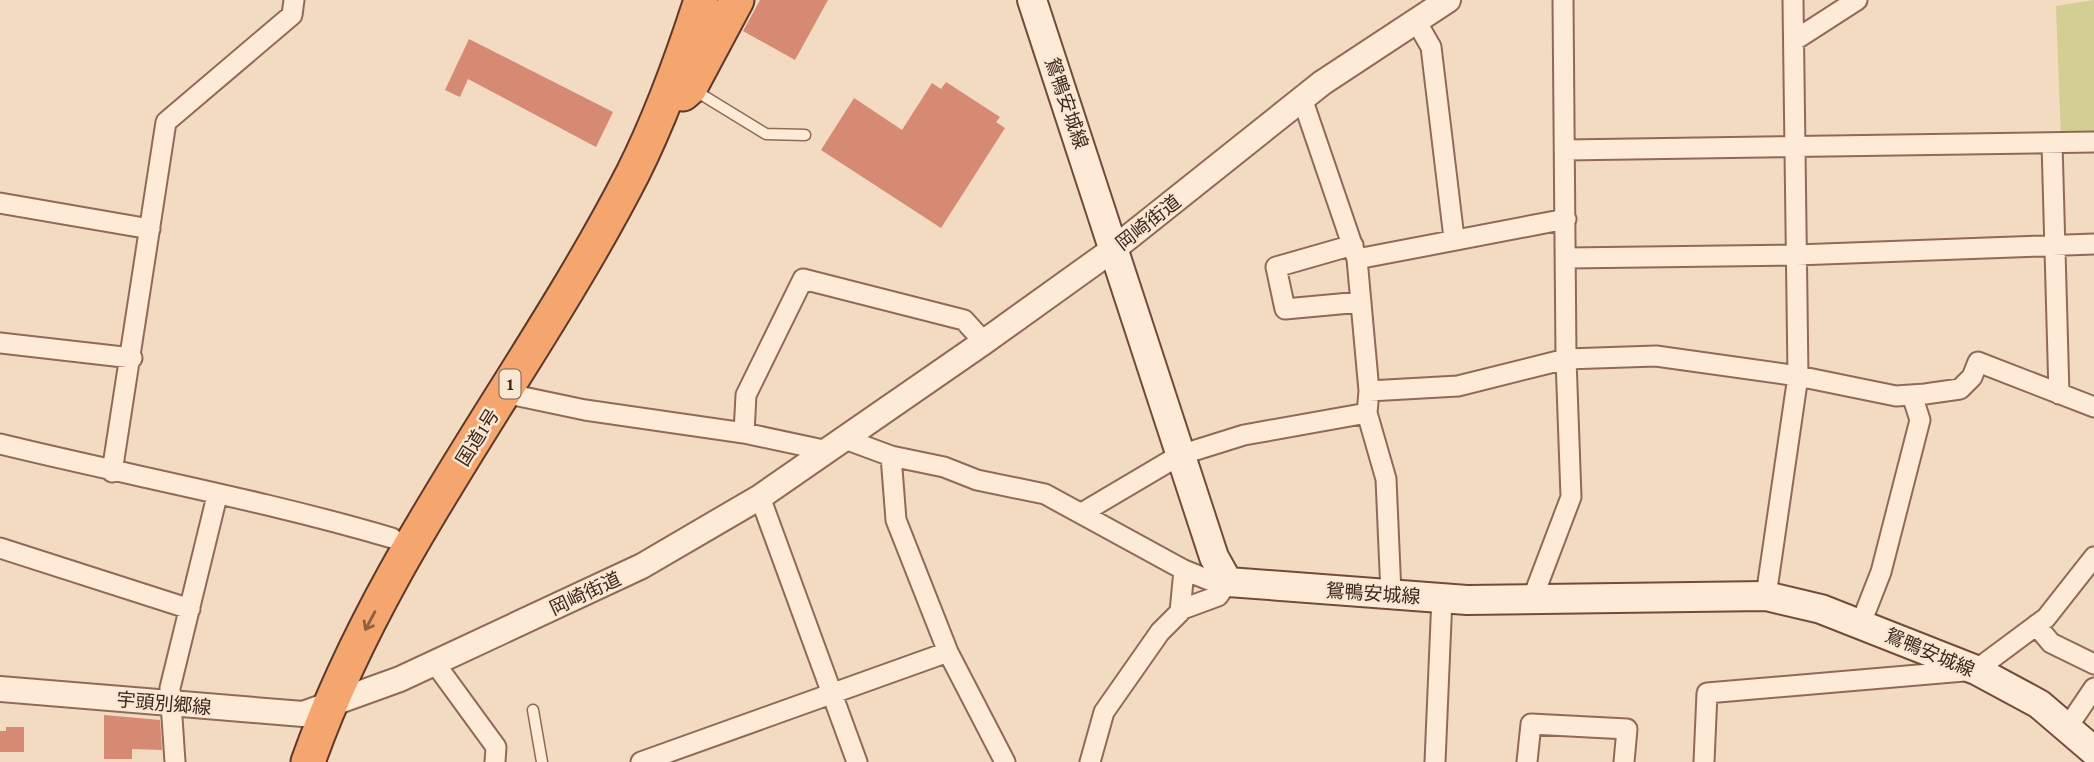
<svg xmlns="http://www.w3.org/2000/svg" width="2094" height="762" viewBox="0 0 2094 762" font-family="'Crimson Pro','Noto Sans JP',serif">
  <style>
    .green { fill: #d3ce94 }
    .building { fill: #d68973 }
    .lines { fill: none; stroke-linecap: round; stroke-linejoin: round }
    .service-casing { stroke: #906a56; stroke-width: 13 }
    .minor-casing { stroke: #906a56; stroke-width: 23 }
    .tertiary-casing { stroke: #906a56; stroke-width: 28 }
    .secondary-casing { stroke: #724b39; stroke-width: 32 }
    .trunk-casing { stroke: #5d392b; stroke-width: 37 }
    .service { stroke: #fdead7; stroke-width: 10 }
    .minor { stroke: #fdead7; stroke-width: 19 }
    .tertiary { stroke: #fdead7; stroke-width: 24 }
    .secondary { stroke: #fdead7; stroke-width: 28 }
    .trunk { stroke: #f4a66e; stroke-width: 33 }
    .oneway { stroke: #906041 }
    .labels { text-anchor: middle; stroke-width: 5; stroke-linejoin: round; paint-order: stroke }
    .shield { fill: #fae7d3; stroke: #766053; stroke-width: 2 }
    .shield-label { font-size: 18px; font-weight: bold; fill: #3e261c }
    .street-label { font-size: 19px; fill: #3e261c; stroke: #fae7d3 }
  </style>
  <rect width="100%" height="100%" fill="#f3dbc2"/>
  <path class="green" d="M 2094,0 L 2094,137 L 2061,138 L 2056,6 Z"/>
  <path class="building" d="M 760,0 L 828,0 L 795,60 L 743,31 Z
    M 469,39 L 613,112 L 596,147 L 468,79 L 460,97 L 445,90 Z
    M 946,82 L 1000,117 L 996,122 L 1005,128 L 941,228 L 821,150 L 854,98 L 902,130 L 932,83 L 941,89 Z
    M 104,715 L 160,720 L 162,750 L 132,749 L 132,759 L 104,759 Z
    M 6,727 L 24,727 L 24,752 L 0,752 L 0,731 L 6,731 Z"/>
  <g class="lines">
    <g class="service-casing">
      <path id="service" d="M 694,90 L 766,134 L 805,135
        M 533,710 L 542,762"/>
    </g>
    <g class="minor-casing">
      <path id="minor" d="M 1416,21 L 1431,47 L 1454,238
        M 1795,40 L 1857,0
        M 1303,101 L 1357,259 L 1369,391 L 1367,413 L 1386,479 L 1391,594
        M 2052,143 L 2059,394
        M 1566,150 L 2094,142
        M 0,203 L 150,229
        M 1353,245 L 1276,267 L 1285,309 L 1361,302
        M 1567,258 L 1796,255 L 2094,244
        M 1357,259 L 1566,219
        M 0,343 L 132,358
        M 1369,391 L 1458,386 L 1566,359 L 1656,356 L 1798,376 L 1896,396 L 1925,394 L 1960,389 L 1972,377 L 1978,362 L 2094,407
        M 504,393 L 585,410 L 744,433 L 828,451
        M 744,433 L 746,395 L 803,279 L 964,320 L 984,342
        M 845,439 L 891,456 L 944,467 L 977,480 L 1045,494 L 1184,570 L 1214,582 L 1228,582
        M 0,444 C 131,476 263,500 392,538
        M 891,456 L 896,520 L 948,652 L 1005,762
        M 112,472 L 166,122 L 292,15 L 294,0
        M 760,497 L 857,762
        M 1082,513 L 1180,455 L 1244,435 L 1367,413
        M 0,548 L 190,609
        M 1766,596 L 1798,376 L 1793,0
        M 1533,597 L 1571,497 L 1566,359 L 1563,0
        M 1180,610 L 1218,596 L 1228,582
        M 1861,623 L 1881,572 L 1920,420 L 1912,395
        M 2036,625 L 2051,643 L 2094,664
        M 434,662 L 496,747 L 495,762
        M 2067,728 L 2094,688
        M 175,762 L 170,688 L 217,496
        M 641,762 L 948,652
        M 1090,762 L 1104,712 L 1160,632 L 1180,612 L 1184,570
        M 1435,762 L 1442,597
        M 1527,762 L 1531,724 L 1627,729 L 1624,762
        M 1704,762 L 1707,693 L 1976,670 L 2046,618 L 2094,557"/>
    </g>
    <g class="tertiary-casing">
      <path id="tertiary" d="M 0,689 L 303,714 L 400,679 L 642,566 L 760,497 L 984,342 L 1115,248 L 1322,83 L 1448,0"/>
    </g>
    <g class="secondary-casing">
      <path id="secondary" d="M 1032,0 L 1214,557 L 1228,582 L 1467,600 L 1766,596 L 1821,609 L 1976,670 L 2039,704 L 2094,751"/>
    </g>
    <g class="trunk-casing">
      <path id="trunk" d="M 683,94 L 690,88 L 737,0
        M 308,762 C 383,549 531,372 633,173 C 661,117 682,59 701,0"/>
    </g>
    <use href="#service" class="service"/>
    <use href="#minor" class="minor"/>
    <use href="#tertiary" class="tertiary"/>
    <use href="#secondary" class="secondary"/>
    <use href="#trunk" class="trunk"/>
  </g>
  <defs><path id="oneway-shaft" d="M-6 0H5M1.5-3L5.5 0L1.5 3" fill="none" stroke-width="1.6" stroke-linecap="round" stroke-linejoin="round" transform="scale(1.75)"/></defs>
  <use class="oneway" href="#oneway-shaft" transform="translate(370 621) rotate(118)"/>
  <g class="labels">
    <rect class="shield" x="499.5" y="369.5" width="21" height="29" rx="5"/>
    <g class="shield-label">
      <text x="510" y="390">1</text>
    </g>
    <g class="street-label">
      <text transform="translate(1067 103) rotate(71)" y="7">鴛鴨安城線</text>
      <text transform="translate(1148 222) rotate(-38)" y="7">岡崎街道</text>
      <text transform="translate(477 437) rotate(-58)" y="7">国道1号</text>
      <text transform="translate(585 593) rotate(-25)" y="7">岡崎街道</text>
      <text transform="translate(1373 593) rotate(4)" y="7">鴛鴨安城線</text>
      <text transform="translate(1930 652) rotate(23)" y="7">鴛鴨安城線</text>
      <text transform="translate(164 703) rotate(5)" y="7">宇頭別郷線</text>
    </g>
  </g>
</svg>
